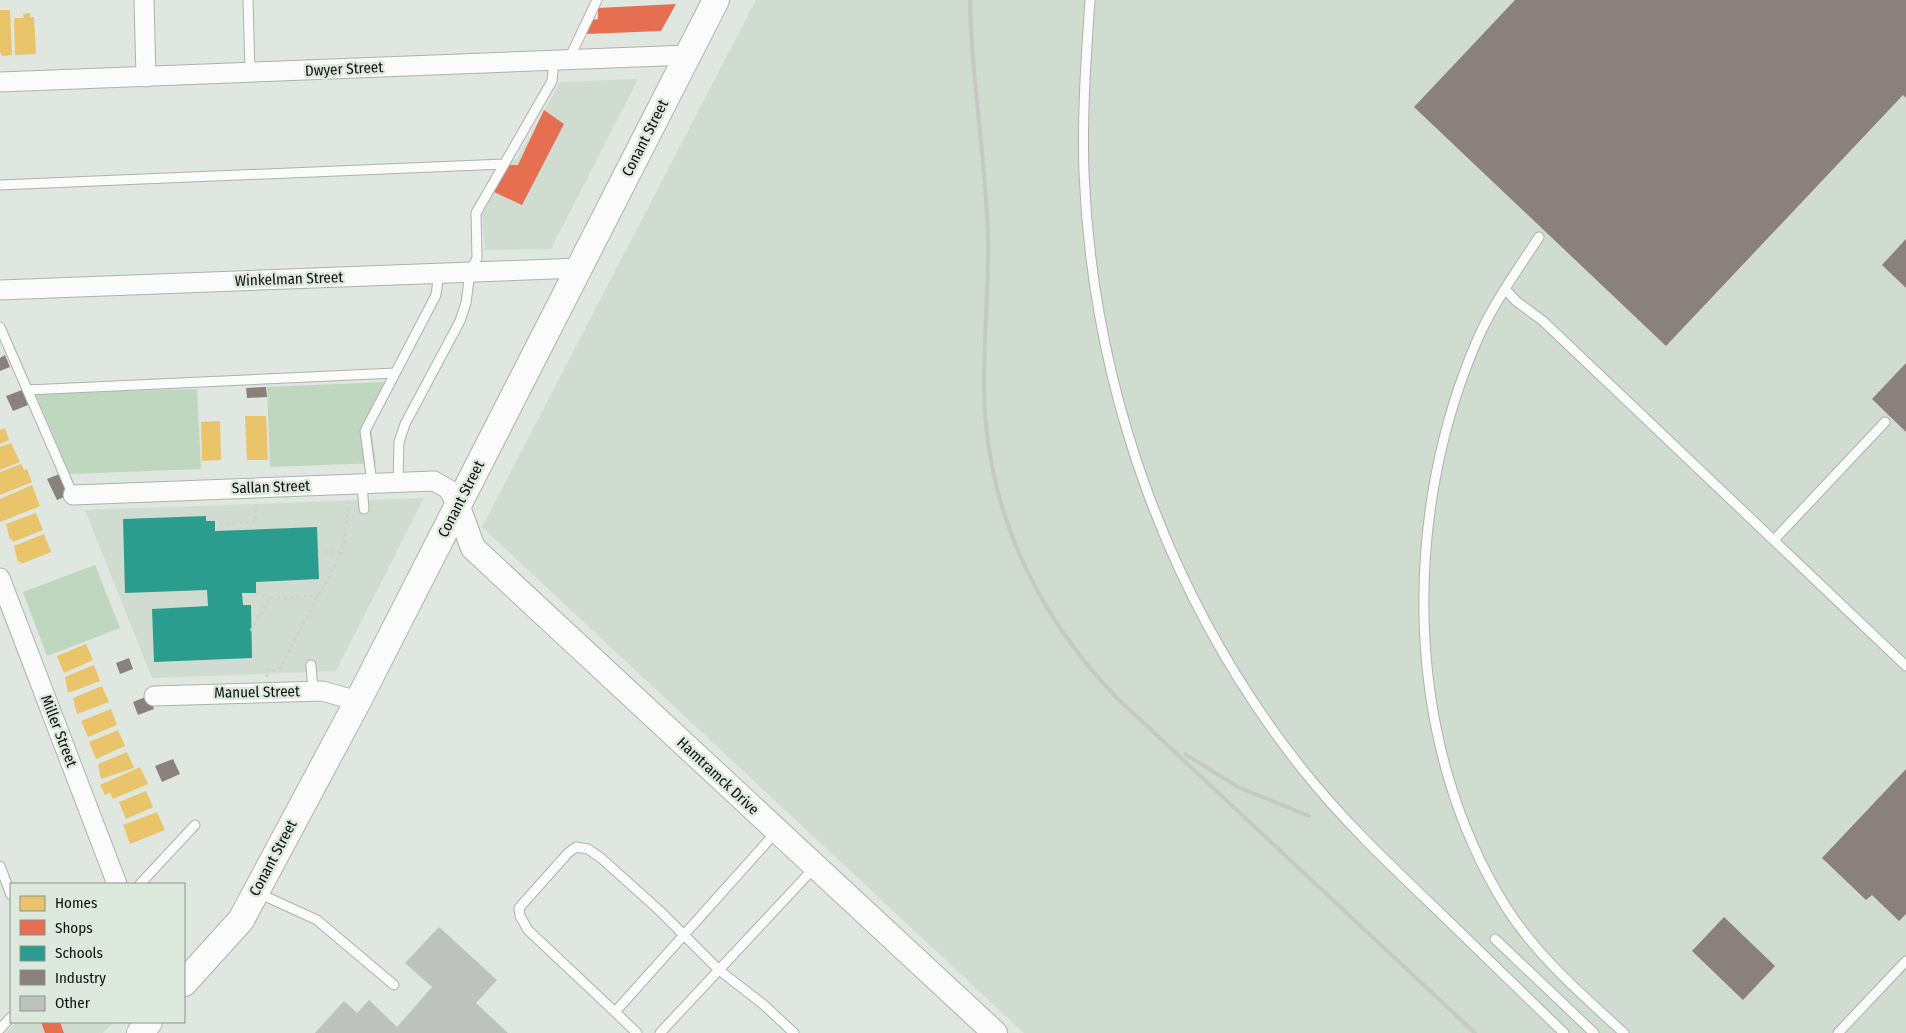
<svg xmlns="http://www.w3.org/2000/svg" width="1906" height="1033" viewBox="0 0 1906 1033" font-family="'Fira Sans Condensed',sans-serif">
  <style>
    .built { fill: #d0dcd0 }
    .green { fill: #bed7be }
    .homes { fill: #e9c46a }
    .shops { fill: #e76f51 }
    .schools { fill: #2a9d8f }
    .industry { fill: #8a817c }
    .building { fill: #bec2be }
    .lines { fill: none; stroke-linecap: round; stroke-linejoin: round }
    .service-casing { stroke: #adb2ad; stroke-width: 11 }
    .minor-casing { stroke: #adb2ad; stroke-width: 21 }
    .tertiary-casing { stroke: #adb2ad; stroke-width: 26 }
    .secondary-casing { stroke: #adb2ad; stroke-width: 28 }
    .path { stroke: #ced0ce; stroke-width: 3; stroke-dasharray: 2.5 4; stroke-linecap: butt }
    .service { stroke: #fafbfa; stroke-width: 9 }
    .minor { stroke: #fafbfa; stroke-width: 19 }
    .tertiary { stroke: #fafbfa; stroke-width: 24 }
    .secondary { stroke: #fafbfa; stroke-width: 26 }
    .rail { stroke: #c7c9c7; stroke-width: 4 }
    .labels { text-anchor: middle; stroke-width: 5; stroke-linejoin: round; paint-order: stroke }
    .street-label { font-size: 15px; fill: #0d110d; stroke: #dee9dd }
  </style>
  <rect width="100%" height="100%" fill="#e0e6e0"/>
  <path class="built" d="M 756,0 L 1906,0 L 1906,1033 L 1024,1033 L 482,527 Z
    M 638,79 L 551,249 L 485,250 L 482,214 L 508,162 L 517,159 L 560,82 Z
    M 424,498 L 336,671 L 152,678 L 85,510 Z
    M 16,1022 L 114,1022 L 103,1033 L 6,1033 Z"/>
  <path class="green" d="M 384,382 L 371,428 L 376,463 L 270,467 L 267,387 Z
    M 197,389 L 201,469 L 70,474 L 35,393 Z
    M 95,565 L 120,628 L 47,656 L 23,592 Z"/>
  <path class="homes" d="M 0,10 L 10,10 L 12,55 L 2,56 L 0,52 Z
    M 30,13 L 30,17 L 34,17 L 36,54 L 15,55 L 14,18 L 24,18 L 23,14 Z
    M 245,416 L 266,416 L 268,460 L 247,460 Z
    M 220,421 L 221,460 L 202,461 L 201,422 Z
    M 5,428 L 9,440 L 0,444 L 0,430 Z
    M 11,443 L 20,462 L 0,470 L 0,447 Z
    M 21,464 L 24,470 L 27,469 L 32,482 L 0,495 L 0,472 Z
    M 32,485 L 40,506 L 0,522 L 0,499 Z
    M 36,513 L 43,530 L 13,542 L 12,539 L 10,540 L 6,524 Z
    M 44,534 L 51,552 L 21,564 L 20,561 L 18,562 L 14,546 Z
    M 86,644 L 93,660 L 64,673 L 57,656 Z
    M 94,665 L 100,681 L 68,693 L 65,677 Z
    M 102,686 L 109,702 L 77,714 L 73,698 Z
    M 111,709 L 117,725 L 88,737 L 81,721 Z
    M 118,730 L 125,746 L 96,759 L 89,742 Z
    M 127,752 L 134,768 L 101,779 L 98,764 Z
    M 140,767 L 148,784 L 113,799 L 110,793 L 105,795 L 100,785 Z
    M 146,791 L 153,807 L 126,819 L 119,802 Z
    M 157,812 L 165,830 L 130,844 L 123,825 Z"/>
  <path class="shops" d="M 676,4 L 661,31 L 586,34 L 592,20 L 598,19 L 598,8 Z
    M 544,110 L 564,124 L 522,205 L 494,192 L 506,165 L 518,165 Z
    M 41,1022 L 60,1022 L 64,1033 L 45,1033 Z"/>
  <path class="schools" d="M 206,516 L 206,521 L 215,521 L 215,531 L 317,527 L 319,579 L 256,582 L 256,593 L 242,593 L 243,605 L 251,605 L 252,658 L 154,662 L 152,609 L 208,606 L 207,590 L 125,593 L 123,519 Z"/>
  <path class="industry" d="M 1515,0 L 1906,0 L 1906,98 L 1903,95 L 1666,346 L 1414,107 Z
    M 1906,239 L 1906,288 L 1882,265 Z
    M 5,355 L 10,367 L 0,371 L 0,358 Z
    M 1906,363 L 1906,432 L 1872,399 Z
    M 266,387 L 267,397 L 247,398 L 246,388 Z
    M 22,390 L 28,405 L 13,411 L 6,396 Z
    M 62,473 L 71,494 L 57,500 L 47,479 Z
    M 129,658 L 133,669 L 120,674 L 116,663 Z
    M 148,696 L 154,709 L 138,715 L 133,702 Z
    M 173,759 L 180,774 L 162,782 L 155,766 Z
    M 1906,769 L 1906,914 L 1899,921 L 1872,895 L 1866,900 L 1822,858 Z
    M 1724,917 L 1775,966 L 1743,1000 L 1692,951 Z"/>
  <path class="building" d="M 439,927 L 497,980 L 476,1003 L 508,1033 L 315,1033 L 344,1001 L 357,1013 L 369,1000 L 397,1027 L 432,987 L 405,963 Z"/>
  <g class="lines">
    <g class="service-casing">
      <path id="service" d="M 248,0 L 250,73
        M 1090,0 C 1086,58 1082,115 1084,173 C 1093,389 1168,600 1303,770 C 1342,819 1386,861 1431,904 C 1475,947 1520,990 1564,1033
        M 569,59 L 597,0
        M 0,185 L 504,164
        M 1539,237 C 1518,269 1495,301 1479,336 C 1401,512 1402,741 1506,907 C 1537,956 1581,994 1624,1033
        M 1505,289 L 1516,301 L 1543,321 L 1906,666
        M 0,327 L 73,495
        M 27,390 L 395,373
        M 398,482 L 399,442 L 405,424 L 460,321 L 466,303 L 470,272 L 477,258 L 476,213 L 552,81 L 554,60
        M 372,483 L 365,431 L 436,295 L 439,273
        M 362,484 L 364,509
        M 1774,540 L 1885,422
        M 311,665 L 313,691
        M 0,866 L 11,895
        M 140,884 L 195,825
        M 258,893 L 317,920 L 394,985
        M 1495,939 L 1594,1033
        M 615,1012 L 528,930 L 520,916 L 519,908 L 568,853 L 576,847 L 588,849 L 601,858 L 660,911 L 719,970 L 764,1005 L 794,1033
        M 0,1029 L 11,1017
        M 637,1033 L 615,1012 L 777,831
        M 660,1033 L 815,867
        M 1838,1033 L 1906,961"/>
    </g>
    <g class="minor-casing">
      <path id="minor" d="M 144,0 L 146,77
        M 0,82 L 688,55
        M 0,290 L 579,268
        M 73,495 L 434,481 L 448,489 L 458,507
        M 0,578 L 117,884
        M 154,696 L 322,691 L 358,701"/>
    </g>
    <g class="tertiary-casing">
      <path id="tertiary" d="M 458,507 L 473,548 L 995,1033"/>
    </g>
    <g class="secondary-casing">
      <path id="secondary" d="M 184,983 L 241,920 L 358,701 L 716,0
        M 140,1033 L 149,1022"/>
    </g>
    <path class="path" d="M 220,524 L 256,522 L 255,505
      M 318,552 L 341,552
      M 256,593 L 270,598
      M 251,631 L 270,598 L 318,596
      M 267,677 L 267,670 L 279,670 L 339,557 L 345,540 L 348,501"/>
    <use href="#service" class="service"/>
    <use href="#minor" class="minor"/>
    <use href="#tertiary" class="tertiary"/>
    <use href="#secondary" class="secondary"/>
    <path class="rail" d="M 970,0 C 971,79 986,158 988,238 C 989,286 984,334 984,382 C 984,504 1033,611 1117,698 L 1475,1033
      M 1185,754 L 1238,787 L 1309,816"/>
  </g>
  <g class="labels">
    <g class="street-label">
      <text transform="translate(344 69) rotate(-3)" y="5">Dwyer Street</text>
      <text transform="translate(645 138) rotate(-63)" y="5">Conant Street</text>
      <text transform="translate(289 279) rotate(-2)" y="5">Winkelman Street</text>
      <text transform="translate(271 487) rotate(-2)" y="5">Sallan Street</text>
      <text transform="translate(461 499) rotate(-63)" y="5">Conant Street</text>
      <text transform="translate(257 692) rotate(-1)" y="5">Manuel Street</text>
      <text transform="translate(59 731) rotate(69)" y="5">Miller Street</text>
      <text transform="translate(718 776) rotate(43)" y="5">Hamtramck Drive</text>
      <text transform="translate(273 858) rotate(-62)" y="5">Conant Street</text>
    </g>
  </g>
  <rect x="10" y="883" width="175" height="140" fill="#dee9dd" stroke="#8a938a"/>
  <rect x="20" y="896" width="25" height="15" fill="#e9c46a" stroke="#8a938a"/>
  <text x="55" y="908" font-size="15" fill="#0d110d">Homes</text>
  <rect x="20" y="920" width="25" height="15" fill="#e76f51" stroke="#8a938a"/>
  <text x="55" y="933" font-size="15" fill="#0d110d">Shops</text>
  <rect x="20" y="946" width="25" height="15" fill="#2a9d8f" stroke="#8a938a"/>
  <text x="55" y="958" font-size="15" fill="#0d110d">Schools</text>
  <rect x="20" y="970" width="25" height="15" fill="#8a817c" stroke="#8a938a"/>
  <text x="55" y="983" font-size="15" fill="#0d110d">Industry</text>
  <rect x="20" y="996" width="25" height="15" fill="#bec2be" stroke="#8a938a"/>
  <text x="55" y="1008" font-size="15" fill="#0d110d">Other</text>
</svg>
